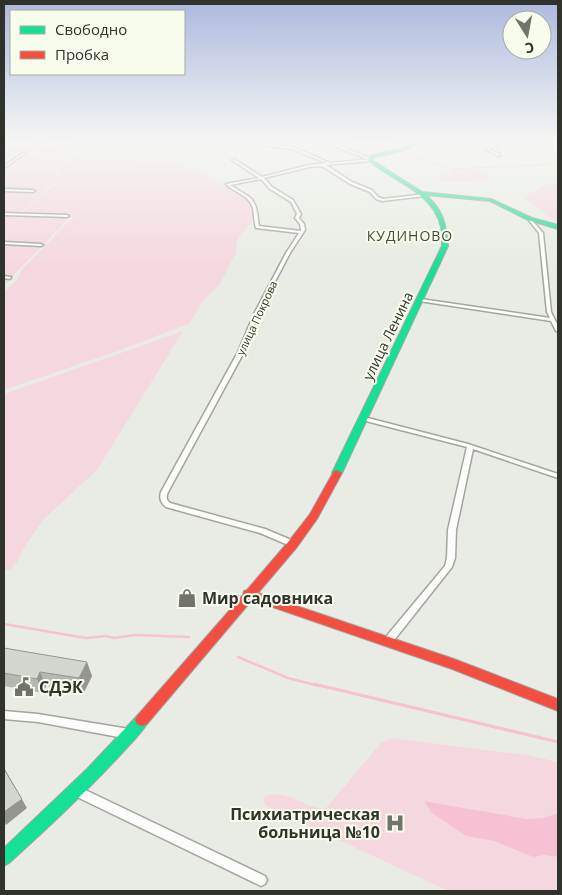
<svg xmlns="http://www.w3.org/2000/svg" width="562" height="895" viewBox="0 0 562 895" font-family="'Open Sans',sans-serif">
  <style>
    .green { fill: #f5d8df }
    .water { fill: #f6c1d2 }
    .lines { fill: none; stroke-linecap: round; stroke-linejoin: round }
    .stream-far2 { stroke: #f6c1d2; stroke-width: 1 }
    .stream-far1 { stroke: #f6c1d2; stroke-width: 2.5 }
    .stream { stroke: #f6c1d2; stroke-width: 3 }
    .street-casing { stroke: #a3a59f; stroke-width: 3 }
    .fast-casing { stroke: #a3a59f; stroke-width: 2 }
    .jam-casing { stroke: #a3a59f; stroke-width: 2 }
    .street { fill: #fcfcfb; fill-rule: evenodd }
    .fast { fill: #16e098; fill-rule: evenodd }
    .jam { fill: #f24e42; fill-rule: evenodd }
    .wall { fill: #b5b7b2 }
    .shaded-wall { fill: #949591 }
    .building { fill: #d3d5cf; stroke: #949591 }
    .labels { text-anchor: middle; stroke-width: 4; stroke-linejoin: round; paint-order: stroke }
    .far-street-label { font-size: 11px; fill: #30322c; stroke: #f7fced }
    .far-quarter-label { font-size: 14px; letter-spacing: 1px; fill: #474b3f; stroke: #f7fced }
    .street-label { font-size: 14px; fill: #30322c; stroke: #f7fced }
    .near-poi-label { font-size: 16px; font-weight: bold; fill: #30322c; stroke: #f7fced; text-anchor: start }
  </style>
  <rect width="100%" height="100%" fill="#e9ece4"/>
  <path class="green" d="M 4,140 L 77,140 L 79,141 L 58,149 L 60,150 L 55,152 L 73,154 L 53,170 L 61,177 L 19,214 L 53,215 L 23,212 L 60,180 L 62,176 L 57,169 L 73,158 L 176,162 L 212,178 L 243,196 L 250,202 L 252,207 L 254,216 L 252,222 L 237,239 L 236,253 L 219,285 L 202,302 L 190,323 L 121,350 L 4,390 L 4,291 L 17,281 L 21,271 L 74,216 L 72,215 L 4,285 Z
    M 458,168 L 484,171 L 488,174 L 488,181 L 445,182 L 437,178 L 441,177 L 439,174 L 443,174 L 450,179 L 449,171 L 445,170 Z
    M 558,184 L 558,223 L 523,197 L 547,185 Z
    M 183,331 L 97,470 L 44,519 L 27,543 L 17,562 L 11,569 L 4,571 L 4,394 Z
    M 391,738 L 527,755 L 558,762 L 558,813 L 543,818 L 527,819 L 425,801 L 466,836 L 494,841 L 533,857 L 544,855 L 558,857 L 558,891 L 448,891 L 266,806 L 263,800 L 265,796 C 288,788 309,812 326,808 L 381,743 Z"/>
  <path class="water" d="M 344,140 L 394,140 L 398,145 C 384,157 358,149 344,140 Z
    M 424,801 L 527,819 L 543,818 L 558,813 L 558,857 L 544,855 L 533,857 L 494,841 L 466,836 L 432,813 Z"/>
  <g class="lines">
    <path class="stream-far2" d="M 80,140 L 99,147 L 156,149
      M 397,150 L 407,143 L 402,140
      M 404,152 L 451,169 L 558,164
      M 23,163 L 82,142"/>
    <path class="stream-far1" d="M 4,624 L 86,638 L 106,636 L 114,638 L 135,635 L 189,637
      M 238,657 L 288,678 L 319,686"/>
    <path class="stream" d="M 314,684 L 558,742"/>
    <g class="street-casing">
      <path id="street" d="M 42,140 L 44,140 L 4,168 L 4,166 Z
        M 234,140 L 238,140 L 293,147 L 330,163 L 371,159 L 370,161 L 326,165 L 352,182 L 372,190 L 378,197 L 383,199 L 425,194 L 427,195 L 425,196 L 382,201 L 376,199 L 370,192 L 350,184 L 322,166 L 309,167 L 264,178 L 272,187 L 293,200 L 301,214 L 299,218 L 304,224 L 305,230 L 290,253 L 258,314 L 244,352 L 168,492 C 166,497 166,500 170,503 L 265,529 L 296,542 L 297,544 L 296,546 L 293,547 L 260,533 L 166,507 C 161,503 159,498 161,492 L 238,352 L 254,314 L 286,253 L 299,233 L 256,228 C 254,221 254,214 253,208 C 249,195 235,193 226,184 L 259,178 L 232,160 L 234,159 L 262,177 L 309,165 L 327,163 L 291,149 ZM 261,179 L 270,189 L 291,202 L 297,214 L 295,218 L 300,224 L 301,231 L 259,226 C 257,215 258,203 248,196 C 242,192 236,189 230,185 Z
        M 327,140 L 329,140 L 340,146 L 370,158 L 368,159 L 338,148 Z
        M 412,140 L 424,140 L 413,142 Z
        M 506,140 L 508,140 L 488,149 L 500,154 L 500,156 L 498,156 L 485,149 Z
        M 4,189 L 33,190 L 35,191 L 33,192 L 4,191 Z
        M 4,213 L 67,215 L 69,216 L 67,217 L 4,215 Z
        M 530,218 L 543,233 L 551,312 L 558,326 L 558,331 L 556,331 L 551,321 L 419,301 L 419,300 L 421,299 L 550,318 L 547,312 L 539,233 L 528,219 Z
        M 4,242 L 41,244 L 43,245 L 41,246 L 4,244 Z
        M 4,276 L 11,277 L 11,278 L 9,279 L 4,278 Z
        M 364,417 L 468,444 L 558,474 L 558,478 L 473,449 L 456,530 L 455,558 L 452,567 L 391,644 L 388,645 L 385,644 L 384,641 L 385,638 L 445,566 L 447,558 L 448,530 L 467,447 L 362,420 L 361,419 L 362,418 Z
        M 4,711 L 38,714 L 129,729 L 132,731 L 134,734 L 132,737 L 129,739 L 38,722 L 4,719 Z
        M 77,786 L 265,876 L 267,880 L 265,884 L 261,886 L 257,884 L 73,795 L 72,791 L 73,787 Z"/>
    </g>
    <g class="fast-casing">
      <path id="fast" d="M 409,140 L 413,140 L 416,144 L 402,151 L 374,157 L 372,160 L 422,192 L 491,199 L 532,218 L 558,225 L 558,229 L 528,220 L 490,201 L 426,195 C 443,210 446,223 448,246 L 342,473 L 337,476 L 332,473 L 442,246 C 442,240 442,233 441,227 C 433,191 393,182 368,160 L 372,155 L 400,149 L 412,144 Z
        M 142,714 L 147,716 L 149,720 C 143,732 131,743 122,753 C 86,792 48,828 9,863 L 4,866 L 4,848 L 87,769 L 137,716 Z"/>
    </g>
    <g class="jam-casing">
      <path id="jam" d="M 337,470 L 342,473 L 317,519 L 297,547 L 258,593 L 454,659 L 558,699 L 558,711 L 452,669 L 252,600 L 147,724 L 142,726 L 137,724 L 135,720 L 137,716 L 243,595 L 244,591 L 247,590 L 289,541 L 310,514 L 334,471 Z"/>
    </g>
    <use href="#street" class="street"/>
    <use href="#fast" class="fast"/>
    <use href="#jam" class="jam"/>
  </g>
  <path class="wall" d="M 4,648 L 92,676 L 84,692 L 46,686 L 43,693 L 4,686 Z"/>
  <path class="shaded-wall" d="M 87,662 L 92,676 L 84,692 L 79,678 Z
    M 40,672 L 46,686 L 43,693 L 37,679 Z
    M 4,768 L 27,808 L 6,825 L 4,821 Z"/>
  <path class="building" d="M 4,648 L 87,662 L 79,678 L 40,672 L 37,679 L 4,673 Z
    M 4,769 L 22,799 L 4,812 Z"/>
  <linearGradient id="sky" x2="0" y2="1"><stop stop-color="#adb9df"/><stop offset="0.53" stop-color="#f5f6f3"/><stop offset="1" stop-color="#f5f6f3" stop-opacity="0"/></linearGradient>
  <rect width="562" height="265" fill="url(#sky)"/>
  <defs>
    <g id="shop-bare" transform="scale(1.5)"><path d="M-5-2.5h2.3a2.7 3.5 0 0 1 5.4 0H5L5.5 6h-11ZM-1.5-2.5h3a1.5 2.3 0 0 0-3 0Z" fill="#71736c" stroke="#f7fced" stroke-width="2.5" paint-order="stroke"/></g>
    <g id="civic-bare" transform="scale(1.5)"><path d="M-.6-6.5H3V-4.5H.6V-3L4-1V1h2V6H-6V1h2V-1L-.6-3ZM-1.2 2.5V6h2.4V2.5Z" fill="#71736c" stroke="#f7fced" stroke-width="2.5" paint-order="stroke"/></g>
    <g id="hospital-bare" transform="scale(1.5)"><path d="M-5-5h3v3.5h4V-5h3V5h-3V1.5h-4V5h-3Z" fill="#71736c" stroke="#f7fced" stroke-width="2.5" paint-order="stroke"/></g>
  </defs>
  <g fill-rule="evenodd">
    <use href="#shop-bare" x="187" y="598"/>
    <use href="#civic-bare" x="24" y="687"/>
    <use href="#hospital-bare" x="395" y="823"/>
  </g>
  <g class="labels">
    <g class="far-street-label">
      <text transform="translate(257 318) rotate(-65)" y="4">улица Покрова</text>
    </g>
    <g class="far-quarter-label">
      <text x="410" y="241">КУДИНОВО</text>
    </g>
    <g class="street-label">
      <text transform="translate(388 336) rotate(-64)" y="5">улица Ленина</text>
    </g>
    <g class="near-poi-label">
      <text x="202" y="604">Мир садовника</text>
      <text x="39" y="693">СДЭК</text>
      <text x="380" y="820" text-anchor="end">Психиатрическая<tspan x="380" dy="18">больница №10</tspan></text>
    </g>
  </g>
  <rect width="562" height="895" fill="none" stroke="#30322c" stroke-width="10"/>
  <rect x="10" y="10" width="175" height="65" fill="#f7fced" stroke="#a7aba0"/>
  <rect x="20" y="26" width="25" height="8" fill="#16e098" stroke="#a7aba0"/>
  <text x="55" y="35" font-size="15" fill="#30322c">Свободно</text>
  <rect x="20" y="51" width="25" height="8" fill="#f24e42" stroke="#a7aba0"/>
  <text x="55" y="60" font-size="15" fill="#30322c">Пробка</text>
  <g transform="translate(527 35) rotate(169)"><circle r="24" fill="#f7fced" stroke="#a7aba0"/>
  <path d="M0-4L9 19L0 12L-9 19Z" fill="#71736c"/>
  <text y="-8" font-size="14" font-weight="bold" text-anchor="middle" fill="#30322c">С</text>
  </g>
</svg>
